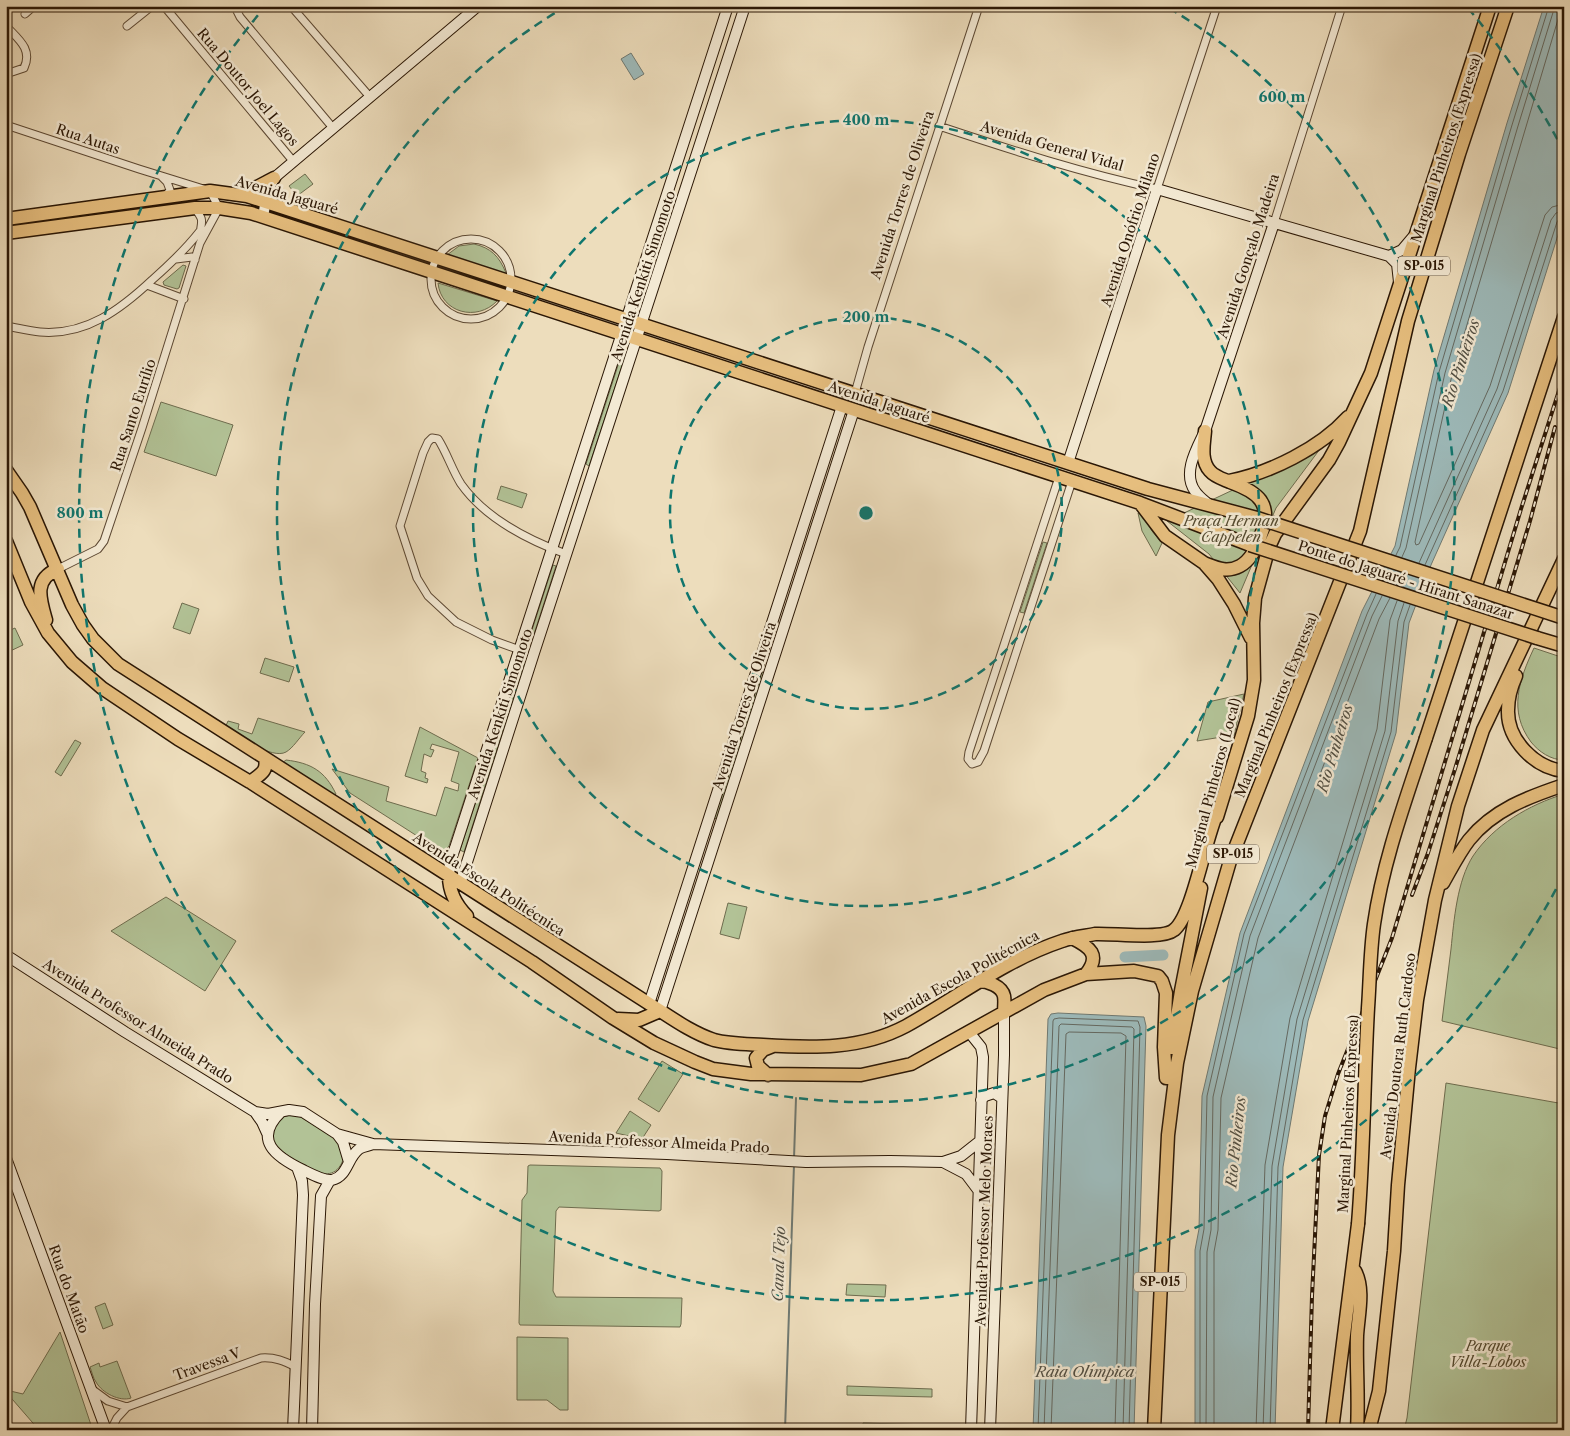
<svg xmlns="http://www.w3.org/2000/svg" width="1570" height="1436" viewBox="0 0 1570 1436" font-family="'Libre Caslon Text',serif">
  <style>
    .green { fill: #b2c296; stroke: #6e6c4e }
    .water { fill: #9dbaba; stroke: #6f7972 }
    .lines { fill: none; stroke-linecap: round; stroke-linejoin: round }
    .shore { stroke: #646860; stroke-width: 1 }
    .stream { stroke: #6f7972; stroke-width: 2 }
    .river { stroke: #9dbaba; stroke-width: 11 }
    .street-casing { stroke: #5c4833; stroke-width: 9 }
    .secondary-casing { stroke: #2b1705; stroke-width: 12 }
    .highway-casing { stroke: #2b1705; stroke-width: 15 }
    .street { stroke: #f3e9d3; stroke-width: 7 }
    .secondary { stroke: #f3e9d3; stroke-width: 10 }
    .highway { stroke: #e6be7e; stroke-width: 12 }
    .rail-casing { stroke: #2b1705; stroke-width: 4 }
    .rail { stroke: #f3e9d3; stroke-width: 2; stroke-dasharray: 5.5; stroke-linecap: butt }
    .highway-bridge-casing { stroke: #2b1705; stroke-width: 15; stroke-linecap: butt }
    .highway-bridge { stroke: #e6be7e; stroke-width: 12 }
    .ring { fill: none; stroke: #0f766e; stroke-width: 2.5; stroke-dasharray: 9 6 }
    .labels { text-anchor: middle; stroke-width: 5; stroke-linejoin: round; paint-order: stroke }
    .shield { fill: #f3e9d3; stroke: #675643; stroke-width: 1 }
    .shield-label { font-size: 12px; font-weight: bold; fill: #2b1705 }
    .street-label { font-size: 14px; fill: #2b1705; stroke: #f3e9d3 }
    .park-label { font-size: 14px; font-style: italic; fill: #544a30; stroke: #f3e9d3 }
    .water-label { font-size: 15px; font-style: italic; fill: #535044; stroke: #f3e9d3 }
    .centre { fill: #0f766e; stroke: #f3e9d3; stroke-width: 2.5 }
    .ring-label { font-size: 15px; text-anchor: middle; font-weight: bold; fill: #0f766e; stroke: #f3e9d3; stroke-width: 5; stroke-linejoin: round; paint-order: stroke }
  </style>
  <rect width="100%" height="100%" fill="#edddbc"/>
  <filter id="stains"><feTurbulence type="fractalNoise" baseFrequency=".004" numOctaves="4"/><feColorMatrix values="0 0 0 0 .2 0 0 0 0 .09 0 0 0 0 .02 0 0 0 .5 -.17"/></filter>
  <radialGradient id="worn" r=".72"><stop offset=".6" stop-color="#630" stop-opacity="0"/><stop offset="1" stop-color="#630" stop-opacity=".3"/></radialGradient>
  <path class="green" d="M 305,174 L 313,184 L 297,196 L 289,186 Z
    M 474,244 C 491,248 499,256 506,273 L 505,274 L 447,255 L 459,246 Z
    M 183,265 L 186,266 L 179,288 L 177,289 L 164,285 L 163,282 Z
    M 438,283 L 497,301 C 477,322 441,313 438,283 Z
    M 622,353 L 626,354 L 589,466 L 586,464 Z
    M 161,402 L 233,425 L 216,476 L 144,452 Z
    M 1320,449 L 1276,508 L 1240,593 L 1209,554 L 1167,521 Z
    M 501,486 L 527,494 L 522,508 L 497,499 Z
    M 1138,513 L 1142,514 L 1152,531 L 1162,543 L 1156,556 L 1142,531 Z
    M 1043,542 L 1047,543 L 1024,613 L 1020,612 Z
    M 553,565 L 556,566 L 534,634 L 531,633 Z
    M 182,603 L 199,609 L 190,634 L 173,628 Z
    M 15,628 L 23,645 L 6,653 L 6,632 Z
    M 1534,648 L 1564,658 L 1564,760 C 1551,760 1539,752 1531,742 C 1508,711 1519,680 1534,648 Z
    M 265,658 L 294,667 L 289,682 L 260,673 Z
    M 522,661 L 525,662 L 464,852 L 460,850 Z
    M 761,672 L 764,673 L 717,819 L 714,818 Z
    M 1244,694 L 1234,735 L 1197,741 L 1208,702 Z
    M 258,718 L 305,732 C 299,738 293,748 286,752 C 272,760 237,735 225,728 L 228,721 L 239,724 L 238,729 L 252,734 Z
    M 420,727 L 478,758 L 449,846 L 444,851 L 439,850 L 350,793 L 332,769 L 389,787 L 386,801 L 436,816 L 445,787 L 458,791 L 459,784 L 451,781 L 459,752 L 432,744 L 430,749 L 434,750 L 431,757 L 424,754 L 421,771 L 426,773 L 425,778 L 428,779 L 427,783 L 405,776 Z
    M 75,740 L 81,743 L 61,776 L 55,772 Z
    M 286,760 C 311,763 325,771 336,794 L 334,796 L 282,763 Z
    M 1564,794 L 1564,1050 L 1442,1021 C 1445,997 1448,973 1451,949 C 1454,920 1457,881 1473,856 C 1494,825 1529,805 1564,794 Z
    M 166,897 L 236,941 L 205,991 L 111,931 Z
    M 728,903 L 747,907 L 739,939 L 720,934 Z
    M 662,1061 L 683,1074 L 659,1112 L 638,1099 Z
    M 1446,1083 L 1564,1104 L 1564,1430 L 1404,1430 L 1407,1418 Z
    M 630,1111 L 651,1125 L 642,1139 L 616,1133 Z
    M 290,1115 L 299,1116 L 334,1137 L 337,1140 L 344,1157 C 333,1194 296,1160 277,1148 L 273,1142 L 272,1128 L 280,1118 Z
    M 530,1165 L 660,1168 L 662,1171 L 661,1210 L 659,1211 L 559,1207 L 556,1211 L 553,1291 L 556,1297 L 682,1298 L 681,1324 L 680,1327 L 520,1325 L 519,1323 L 522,1200 L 527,1193 L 528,1166 Z
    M 847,1284 L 886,1285 L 885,1297 L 846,1295 Z
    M 105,1303 L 113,1325 L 103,1329 L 95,1307 Z
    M 60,1332 L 91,1425 L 91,1430 L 39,1430 L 6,1392 L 6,1390 L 23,1394 Z
    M 517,1337 L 568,1338 L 568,1410 L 560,1410 L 547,1400 L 517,1400 Z
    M 117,1361 L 131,1398 C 120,1402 102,1393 96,1382 C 93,1378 92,1372 90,1367 L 99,1363 L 100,1367 Z
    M 847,1386 L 932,1389 L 932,1397 L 847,1395 Z
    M 863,1423 L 931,1425 L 931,1430 L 863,1430 Z"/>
  <path class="water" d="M 1544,6 L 1564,6 L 1564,216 L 1508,393 L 1431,565 L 1409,623 L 1396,733 L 1308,1021 L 1283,1167 L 1275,1430 L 1195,1430 L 1195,1250 L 1199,1229 L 1202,1096 L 1240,933 L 1362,611 L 1395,546 L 1434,370 L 1507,123 Z
    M 631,53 L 644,74 L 634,80 L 621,59 Z
    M 1058,1013 L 1144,1017 L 1146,1026 L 1134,1430 L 1033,1430 L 1048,1019 L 1051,1014 Z"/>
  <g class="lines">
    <path class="shore" d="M 1562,6 L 1452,375 L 1415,542 L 1416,545 L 1419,544 L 1490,386 L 1545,215 L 1552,207 L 1564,204
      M 1396,555 L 1400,547 L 1439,372 L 1512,125 L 1549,6
      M 1402,557 L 1406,548 L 1445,373 L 1518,126 L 1555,6
      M 1419,563 L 1497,389 L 1551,220 L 1556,213 L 1564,211
      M 1425,565 L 1503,391 L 1557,222 L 1559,219 L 1564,218
      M 1038,1430 L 1053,1021 L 1054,1019 L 1059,1018 L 1138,1021 L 1140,1027 L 1129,1430
      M 1044,1430 L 1059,1026 L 1061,1024 L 1132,1027 L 1134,1029 L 1123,1430
      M 1051,1430 L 1066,1034 L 1069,1032 L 1121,1033 L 1126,1036 L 1115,1430
      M 1200,1430 L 1200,1251 L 1204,1229 L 1207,1096 L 1244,934 L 1367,614 L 1376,594
      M 1206,1430 L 1207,1252 L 1211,1230 L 1213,1097 L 1250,936 L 1372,616 L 1382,596
      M 1214,1430 L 1214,1252 L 1218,1230 L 1221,1098 L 1258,938 L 1379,619 L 1390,598
      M 1256,1430 L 1265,1165 L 1290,1018 L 1377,729 L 1390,620 L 1397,601
      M 1263,1430 L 1272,1166 L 1297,1019 L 1385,731 L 1398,621 L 1404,603
      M 1270,1430 L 1278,1167 L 1303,1020 L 1391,732 L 1404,622 L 1410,605"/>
    <path class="stream" d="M 794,1158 L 796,1098
      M 785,1430 L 794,1165"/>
    <path class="river" d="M 1125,957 L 1163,955"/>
    <g class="street-casing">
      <path id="street" d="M 164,6 L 293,161
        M 238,6 L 237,11 L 240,17 L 333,128
        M 291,6 L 370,97
        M 25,14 L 34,6
        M 6,26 C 18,39 33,49 24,68 L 6,74
        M 127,26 L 152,6
        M 6,125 L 139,169 L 210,191 L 219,208 L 200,243 L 142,428 L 104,541 L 98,549 L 58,569
        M 939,126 C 1011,150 1083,173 1157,189 L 1217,6
        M 162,177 L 167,182 L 170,190 L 165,197
        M 195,209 C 205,221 201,221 200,235
        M 1274,223 L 1342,6
        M431 279a40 40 0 1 1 80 0a40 40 0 1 1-80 0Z
        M 176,259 L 192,257 L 195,260
        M 147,285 L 184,299
        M 6,326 C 18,328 29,331 40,332 C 86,336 121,309 152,280 C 169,265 186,249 200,231
        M 855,393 L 868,347 L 979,6
        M 1059,477 L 969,752 L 968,759 L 972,764 L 978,762 L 984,751 L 1072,481
        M 520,650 L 492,640 L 456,622 L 428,596 L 417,578 L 400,526 L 423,453 L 428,442 L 432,438 L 438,439 C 447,453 452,470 461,484 C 485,518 528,540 566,554
        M 93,1390 L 108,1401 L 127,1407
        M 6,1424 L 11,1430
        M 111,1430 L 117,1418 L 127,1407 L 261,1358 C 275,1357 284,1361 296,1367"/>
    </g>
    <g class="secondary-casing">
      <path id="secondary" d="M 263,217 L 267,193 L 274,178 L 478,6
        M 1389,256 L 1402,250 L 1413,237
        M 1068,463 L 1157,189 L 1389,256 L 1397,264 L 1399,282
        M 1209,505 C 1205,501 1199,497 1195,491 C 1182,473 1197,448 1205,431 L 1274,223
        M 449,876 L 450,862 L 455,848 L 728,6
        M 460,884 L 534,653 L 745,6
        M 6,955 L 125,1032 L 255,1112 L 262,1122 L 267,1133
        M 649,1004 L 842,406
        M 660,1011 L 854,410
        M 969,1032 L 981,1047 L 983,1057 L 971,1430
        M 981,1100 L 985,1096 L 994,1093 L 1002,1098
        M 255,1112 L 268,1114 L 289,1110 L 303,1112 L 337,1134 L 343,1142 L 349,1162
        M 281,1112 C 252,1140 276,1157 303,1170 C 311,1174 324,1181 332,1180 C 348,1176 347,1158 359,1149 C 363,1146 369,1146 373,1144
        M 337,1134 L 373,1144 L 667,1154 L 806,1162 L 890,1161 L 943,1162 L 961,1156 L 980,1141
        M 6,1158 L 106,1430
        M 943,1162 L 966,1174 L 978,1190
        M 293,1430 L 303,1195 L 302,1181 L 297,1167
        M 312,1430 L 315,1304 L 321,1196 L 330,1180
        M 990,1430 L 1004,1055 L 1004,1013"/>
    </g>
    <g class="highway-casing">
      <path id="highway" d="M 242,195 L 274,178
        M 6,219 L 210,191 L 247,196 L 1148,489 L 1257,518
        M 6,233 L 195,208 L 219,208 L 251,213 L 1140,503 L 1250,545
        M 6,470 L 22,493 L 30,507 L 72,605 L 83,625 L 93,639 L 118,664 L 648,1003 C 669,1016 690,1032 714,1040 C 729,1044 746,1044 763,1045 C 812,1048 861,1050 906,1026 C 958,997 1005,960 1062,941 C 1073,937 1085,936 1095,934 C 1113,933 1162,940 1174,930 C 1193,915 1205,838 1218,811
        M 1229,481 C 1270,473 1320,448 1348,417
        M 1140,503 L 1165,536 L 1204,563 L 1218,579 L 1234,604 L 1251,638
        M 6,541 L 31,602 L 48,633 L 72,662 L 102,688 L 178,739 L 250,782 L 532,962 L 613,1018 L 654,1043 L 695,1062 L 713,1069 L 751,1074 L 861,1075 L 911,1064 L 1044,990 L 1086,974 L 1134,971 L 1158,976 L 1162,981 L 1166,993 L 1164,1047 L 1166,1078
        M 1204,563 C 1217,568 1227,573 1240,566 C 1251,560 1257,547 1261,535 C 1273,503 1258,492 1230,482 C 1223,479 1215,477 1210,471 C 1200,460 1204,444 1205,431
        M 46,620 C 40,599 33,579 58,569
        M 1537,638 L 1564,646
        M 1516,676 C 1511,687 1508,698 1508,710 C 1507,740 1535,768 1564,771
        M 1426,738 L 1564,317
        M 250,782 C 259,775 268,772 265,759
        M 1217,817 L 1248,716 L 1254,680 L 1253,623 L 1255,598 L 1269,547 L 1275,534 L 1329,460 L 1339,442 L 1371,373 L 1490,6
        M 449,876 C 449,892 456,905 467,916
        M 1443,883 C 1451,869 1459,853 1469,840 C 1493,810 1528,797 1564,785
        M 1072,938 C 1090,947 1101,955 1086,974
        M 979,981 C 987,981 1002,986 1004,996 C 1005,1001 1004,1008 1004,1013
        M 618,1019 L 639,1020 L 660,1011
        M 1172,1048 L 1181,991 L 1201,888
        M 768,1075 L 758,1066 L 756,1058 L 763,1050 L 773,1046
        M 1355,1271 C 1365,1289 1358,1316 1357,1336 C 1356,1367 1359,1398 1357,1430
        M 1154,1430 L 1168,1135 L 1177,1063 L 1192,991 L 1230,861 L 1360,531 L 1408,321 L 1459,154 L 1508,6
        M 1332,1430 L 1358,1224
        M 1369,1430 L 1379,1391 L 1394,1251 L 1398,1185 L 1409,1068 L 1417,1000 L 1435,900 L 1458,806 L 1483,730 L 1564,559"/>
    </g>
    <use href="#street" class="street"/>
    <use href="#secondary" class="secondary"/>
    <use href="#highway" class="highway"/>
    <g class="rail-casing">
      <path id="rail" d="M 1412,895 L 1428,853 L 1455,769 L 1530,521 L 1555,427
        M 1308,1430 L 1312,1296 L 1319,1155 L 1325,1116 L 1338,1074 L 1392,938 L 1521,509 L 1564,375"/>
    </g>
    <use href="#rail" class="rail"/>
    <g class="highway-bridge-casing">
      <path id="highway-bridge" d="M 1257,518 L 1564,618
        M 1250,545 L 1537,638
        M 1358,1224 C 1364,1152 1364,1080 1368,1008 C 1370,980 1370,952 1374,924 C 1383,861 1406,799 1426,738"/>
    </g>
    <use href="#highway-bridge" class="highway-bridge"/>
  </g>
  <g class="ring">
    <circle cx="866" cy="513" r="196"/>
    <circle cx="866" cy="513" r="393"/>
    <path d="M1169 8A589 589 0 1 1 563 8"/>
    <path d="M1563 876A786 786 0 1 1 264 8M1468 8A786 786 0 0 1 1563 150"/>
  </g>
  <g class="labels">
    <g class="shield">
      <rect x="1398" y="256.5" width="52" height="19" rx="4"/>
      <rect x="1207" y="844.5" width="52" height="19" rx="4"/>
      <rect x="1134" y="1272.5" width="52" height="19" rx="4"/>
    </g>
    <g class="shield-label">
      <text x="1424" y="270">SP-015</text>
      <text x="1233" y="858">SP-015</text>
      <text x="1160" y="1286">SP-015</text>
    </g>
    <g class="street-label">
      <text transform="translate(248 87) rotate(50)" y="5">Rua Doutor Joel Lagos</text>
      <text transform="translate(88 139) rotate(19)" y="5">Rua Autas</text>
      <text transform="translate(1052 146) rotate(16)" y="5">Avenida General Vidal</text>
      <text transform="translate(1446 148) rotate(-72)" y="5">Marginal Pinheiros (Expressa)</text>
      <text transform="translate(287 195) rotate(16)" y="5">Avenida Jaguaré</text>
      <text transform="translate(902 195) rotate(-72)" y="5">Avenida Torres de Oliveira</text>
      <text transform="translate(1130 230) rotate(-72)" y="5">Avenida Onófrio Milano</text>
      <text transform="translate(1248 256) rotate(-72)" y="5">Avenida Gonçalo Madeira</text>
      <text transform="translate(643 276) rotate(-72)" y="5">Avenida Kenkiti Simomoto</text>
      <text transform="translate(879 402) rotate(18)" y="5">Avenida Jaguaré</text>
      <text transform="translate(133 415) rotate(-72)" y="5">Rua Santo Eurílio</text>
      <text transform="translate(1406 580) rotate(18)" y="5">Ponte do Jaguaré - Hirant Sanazar</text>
      <text transform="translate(1276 705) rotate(-68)" y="5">Marginal Pinheiros (Expressa)</text>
      <text transform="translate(744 706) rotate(-72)" y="5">Avenida Torres de Oliveira</text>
      <text transform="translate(500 714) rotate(-72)" y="5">Avenida Kenkiti Simomoto</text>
      <text transform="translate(1213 783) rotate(-75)" y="5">Marginal Pinheiros (Local)</text>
      <text transform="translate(489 884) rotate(33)" y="5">Avenida Escola Politécnica</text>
      <text transform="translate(960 977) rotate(-29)" y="5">Avenida Escola Politécnica</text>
      <text transform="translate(138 1021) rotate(32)" y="5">Avenida Professor Almeida Prado</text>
      <text transform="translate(1398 1056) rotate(-83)" y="5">Avenida Doutora Ruth Cardoso</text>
      <text transform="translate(1348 1114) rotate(-87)" y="5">Marginal Pinheiros (Expressa)</text>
      <text transform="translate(659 1142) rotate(3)" y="5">Avenida Professor Almeida Prado</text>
      <text transform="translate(984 1221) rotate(-88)" y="5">Avenida Professor Melo Moraes</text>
      <text transform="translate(69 1289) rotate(70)" y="5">Rua do Matão</text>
      <text transform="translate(207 1364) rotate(-20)" y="5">Travessa V</text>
    </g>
    <g class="park-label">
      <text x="1231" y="526">Praça Herman<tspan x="1231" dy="16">Cappelen</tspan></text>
      <text x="1488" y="1351">Parque<tspan x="1488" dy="16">Villa-Lobos</tspan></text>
    </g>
    <g class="water-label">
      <text transform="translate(1461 363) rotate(-72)" y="5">Rio Pinheiros</text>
      <text transform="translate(1335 748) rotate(-73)" y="5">Rio Pinheiros</text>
      <text transform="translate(1236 1142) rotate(-84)" y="5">Rio Pinheiros</text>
      <text transform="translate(779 1264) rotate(-88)" y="5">Canal Tejo</text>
      <text x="1085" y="1377">Raia Olímpica</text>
    </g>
  </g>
  <circle cx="866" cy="513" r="8" class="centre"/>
  <g class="ring-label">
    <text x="1282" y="102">600 m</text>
    <text x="866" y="125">400 m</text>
    <text x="866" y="322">200 m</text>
    <text x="80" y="518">800 m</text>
  </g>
  <rect width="1570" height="1436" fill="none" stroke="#edddbc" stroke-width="25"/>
  <rect x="8" y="8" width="1555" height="1421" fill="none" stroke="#2b1705" stroke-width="2.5"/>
  <rect x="12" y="12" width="1545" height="1411" fill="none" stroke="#2b1705"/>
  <rect width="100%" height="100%" filter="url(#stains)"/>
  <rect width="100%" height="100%" fill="url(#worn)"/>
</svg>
